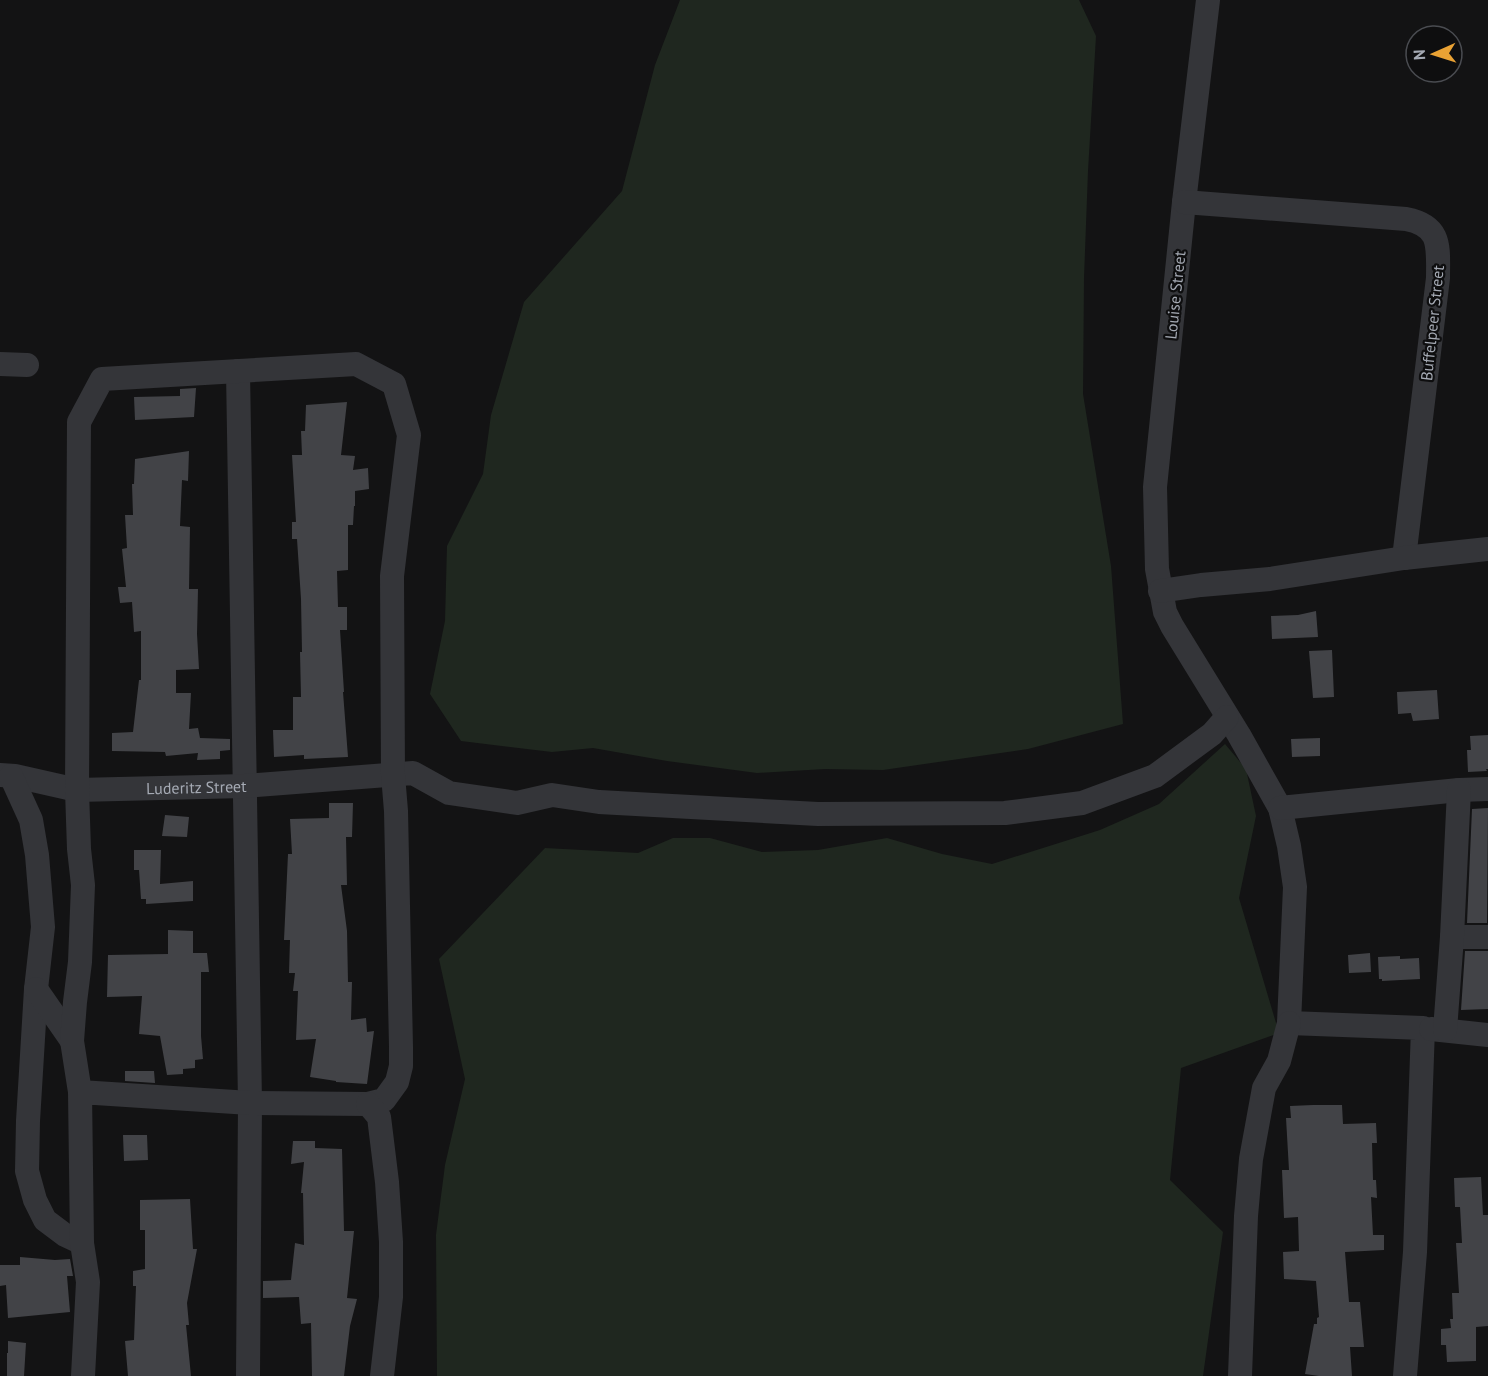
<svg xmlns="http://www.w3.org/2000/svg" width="1488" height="1376" viewBox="0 0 1488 1376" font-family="'PT Sans',sans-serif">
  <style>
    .green { fill: #1f271f }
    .building { fill: #424347 }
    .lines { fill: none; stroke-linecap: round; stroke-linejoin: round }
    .minor { stroke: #343539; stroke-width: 24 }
    .labels { text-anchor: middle; stroke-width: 4.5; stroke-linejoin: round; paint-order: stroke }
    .street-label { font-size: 16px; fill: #a5aab4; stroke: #0e0e0f }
  </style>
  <rect width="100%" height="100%" fill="#131314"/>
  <path class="green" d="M 680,0 L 1079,0 L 1096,36 L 1088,171 L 1084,278 L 1083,394 L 1111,566 L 1123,724 L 1028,749 L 883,770 L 825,769 L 757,773 L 667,761 L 593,748 L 552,752 L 461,741 L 430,694 L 445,621 L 447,546 L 483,474 L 491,415 L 524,302 L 622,191 L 655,65 Z
    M 1225,744 L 1246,769 L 1256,816 L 1239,898 L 1279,1033 L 1181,1068 L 1170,1180 L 1223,1232 L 1203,1376 L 437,1376 L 436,1235 L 445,1165 L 465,1079 L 439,959 L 545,848 L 638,853 L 673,838 L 710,838 L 762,852 L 818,850 L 887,838 L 942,854 L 992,864 L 1100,830 L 1159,804 Z"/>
  <path class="building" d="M 196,388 L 194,417 L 135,420 L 134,397 L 180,396 L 180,389 Z
    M 347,402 L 341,455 L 355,456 L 353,470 L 368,468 L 369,489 L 355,491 L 355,506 L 354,506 L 353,525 L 348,525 L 348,570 L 337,571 L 338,607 L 347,607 L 347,630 L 340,630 L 344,692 L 343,692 L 348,757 L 304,759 L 304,755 L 274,757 L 273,730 L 293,730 L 293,697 L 301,697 L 300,652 L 302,652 L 301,599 L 297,539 L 292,539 L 292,522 L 296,522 L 292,455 L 302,455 L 301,431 L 305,431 L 306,405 Z
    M 189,451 L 188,481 L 182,480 L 180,526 L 190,527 L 189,589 L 198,589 L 197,634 L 199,669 L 176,670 L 176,693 L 191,693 L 189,729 L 198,728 L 200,738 L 230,739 L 230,750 L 220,751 L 220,759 L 197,760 L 198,753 L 166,756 L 165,752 L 112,751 L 112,733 L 133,732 L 139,680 L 141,680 L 141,631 L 134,632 L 132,602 L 120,603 L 118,587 L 126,587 L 122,549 L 127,548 L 125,515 L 133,515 L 132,484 L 134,484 L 135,459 Z
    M 1316,611 L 1318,637 L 1272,639 L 1271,616 L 1298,615 Z
    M 1332,650 L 1334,697 L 1313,698 L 1309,651 Z
    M 1437,690 L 1439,719 L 1413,721 L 1411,713 L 1398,714 L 1397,692 Z
    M 1488,735 L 1488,769 L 1486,769 L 1487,771 L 1468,772 L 1467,750 L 1471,750 L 1470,736 Z
    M 1320,738 L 1320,756 L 1292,757 L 1291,739 Z
    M 329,803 L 353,803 L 352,837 L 346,837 L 347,885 L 341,885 L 347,931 L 348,982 L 352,982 L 351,1020 L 366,1018 L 367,1032 L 374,1031 L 367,1084 L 336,1082 L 336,1081 L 310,1077 L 316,1039 L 296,1040 L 298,991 L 293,991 L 295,973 L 289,973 L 290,940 L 284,940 L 288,854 L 292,854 L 290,819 L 329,818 Z
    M 1488,808 L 1487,923 L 1467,923 L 1472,809 Z
    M 165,815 L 189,817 L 187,837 L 162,836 Z
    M 134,850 L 161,850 L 160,884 L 193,881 L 193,901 L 146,904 L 146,899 L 141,899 L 139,870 L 134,870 Z
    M 168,930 L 193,931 L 193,953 L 207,953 L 209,972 L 201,972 L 201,1036 L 203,1059 L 195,1060 L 195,1068 L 183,1069 L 183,1074 L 167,1075 L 160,1036 L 139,1034 L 142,996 L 107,997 L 108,955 L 168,954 Z
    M 1465,951 L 1488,951 L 1488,1009 L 1461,1010 Z
    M 1370,953 L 1371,972 L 1349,973 L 1348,955 Z
    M 1400,956 L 1400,959 L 1419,958 L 1420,979 L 1382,981 L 1382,979 L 1379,979 L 1378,957 Z
    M 125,1071 L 154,1071 L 155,1083 L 125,1081 Z
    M 1313,1105 L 1342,1105 L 1343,1124 L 1376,1123 L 1377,1143 L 1372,1143 L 1373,1180 L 1376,1180 L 1377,1198 L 1371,1197 L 1373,1235 L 1384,1235 L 1384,1250 L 1345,1252 L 1349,1302 L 1360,1302 L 1364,1347 L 1350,1347 L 1352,1376 L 1319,1376 L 1305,1374 L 1314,1324 L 1317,1324 L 1317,1318 L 1319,1317 L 1316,1281 L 1284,1279 L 1283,1252 L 1299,1251 L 1298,1217 L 1284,1218 L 1282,1170 L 1289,1170 L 1286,1118 L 1291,1118 L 1290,1106 Z
    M 123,1135 L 147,1135 L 148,1160 L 124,1161 Z
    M 293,1141 L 315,1141 L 315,1148 L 342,1149 L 344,1231 L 354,1231 L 347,1298 L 357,1299 L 350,1326 L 344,1376 L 312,1376 L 311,1323 L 301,1324 L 299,1297 L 263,1298 L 263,1281 L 291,1280 L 295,1243 L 304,1245 L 303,1193 L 301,1193 L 304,1162 L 291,1164 Z
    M 1481,1177 L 1483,1215 L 1488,1215 L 1488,1326 L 1476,1327 L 1476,1361 L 1447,1362 L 1446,1345 L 1441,1345 L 1441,1329 L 1451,1328 L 1450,1319 L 1453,1319 L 1452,1293 L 1459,1293 L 1456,1243 L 1462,1243 L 1460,1207 L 1455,1207 L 1454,1178 Z
    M 190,1199 L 193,1249 L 197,1249 L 187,1303 L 189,1325 L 186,1325 L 191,1376 L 128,1376 L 125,1341 L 134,1340 L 136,1286 L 133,1286 L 133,1271 L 145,1269 L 145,1230 L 140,1230 L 140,1200 Z
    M 20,1257 L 55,1260 L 70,1259 L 73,1276 L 67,1276 L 70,1312 L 8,1318 L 6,1285 L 0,1286 L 0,1265 L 20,1265 Z
    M 8,1341 L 26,1343 L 24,1376 L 7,1376 L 7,1353 L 8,1353 Z"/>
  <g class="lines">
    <g class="minor">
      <path d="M 1208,0 L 1184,202 L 1155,487 L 1157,569 L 1165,612 L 1172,626 L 1239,735 L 1280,808 L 1289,846 L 1295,887 L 1289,1023 L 1423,1028 L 1415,1252 L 1405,1376"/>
      <path d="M 1184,202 L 1406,219 C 1442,226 1438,247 1438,278 L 1404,558"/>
      <path d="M 0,364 L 27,365"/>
      <path d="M 238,371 L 250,1103 L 248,1376"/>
      <path d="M 1160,591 L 1201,585 L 1270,579 L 1404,558 L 1488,549"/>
      <path id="s1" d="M 0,775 L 15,776 L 77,790 L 245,786 L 413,773 L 449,793 L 517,803 L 552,795 L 599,802 L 818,814 L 1005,813 L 1082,803 L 1155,776 L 1212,734 L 1227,717"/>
      <path d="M 11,776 L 31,820 L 37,855 L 43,927 L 36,989 L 28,1121 L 27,1171 L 35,1200 L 45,1220 L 65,1235 L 82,1243"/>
      <path d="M 1280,808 L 1459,790 L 1488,789"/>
      <path d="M 1452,937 L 1488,937"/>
      <path d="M 36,989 L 72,1041"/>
      <path d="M 1431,1029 L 1488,1035"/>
      <path d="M 1445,1030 L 1452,937 L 1459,790"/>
      <path d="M 80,1092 L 250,1103 L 368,1104 L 384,1100 L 397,1082 L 401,1066 L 401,1047 L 396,811 L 393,775 L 392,576 L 409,435 L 394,384 L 356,364 L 102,379 L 79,422 L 77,790 L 79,849 L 83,885 L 80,962 L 75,1002 L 72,1041 L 80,1092 L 82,1243 L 88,1282 L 83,1376"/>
      <path d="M 368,1104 L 379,1117 L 387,1182 L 391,1242 L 391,1297 L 382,1376"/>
      <path d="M 1240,1376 L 1246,1216 L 1251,1159 L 1264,1088 L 1279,1061 L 1289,1023"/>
    </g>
  </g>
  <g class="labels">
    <g class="street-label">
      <text transform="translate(1175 295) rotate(-84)" y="6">Louise Street</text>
      <text transform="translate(1432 323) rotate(-84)" y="6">Buffelpeer Street</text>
      <text dy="6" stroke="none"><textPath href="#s1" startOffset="198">Luderitz Street</textPath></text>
    </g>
  </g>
  <g transform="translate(1434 54) rotate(267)"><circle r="28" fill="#0e0e0f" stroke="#4a4c51" stroke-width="1.5"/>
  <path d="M0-4.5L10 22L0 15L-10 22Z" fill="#eaa234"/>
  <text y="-9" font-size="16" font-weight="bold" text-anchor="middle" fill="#a5aab4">N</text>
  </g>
</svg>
